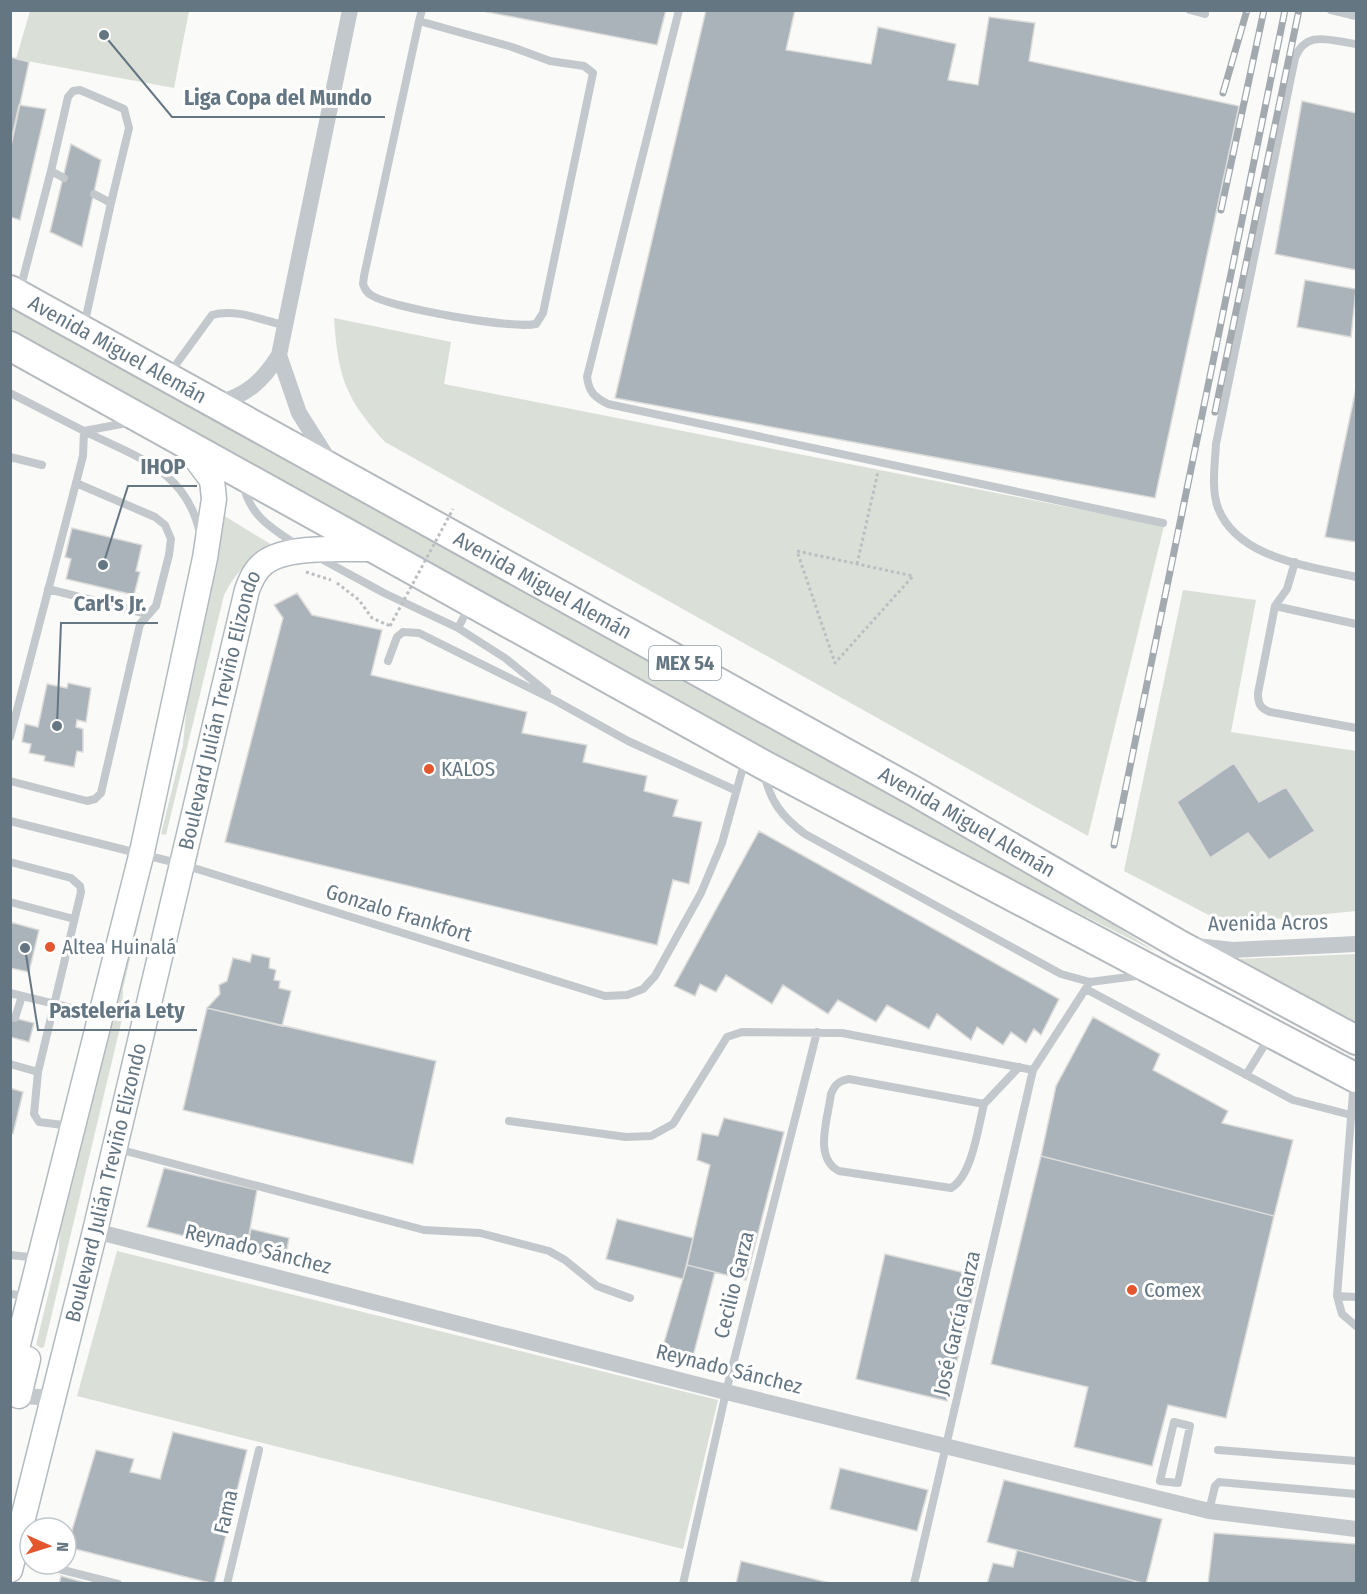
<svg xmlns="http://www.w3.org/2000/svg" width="1367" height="1594" viewBox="0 0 1367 1594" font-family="'Fira Sans Condensed',sans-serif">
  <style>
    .green { fill: #dadfd7 }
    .building { fill: #aab3b9; stroke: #dcdcda; stroke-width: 1.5 }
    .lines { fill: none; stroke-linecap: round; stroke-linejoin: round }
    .secondary-casing { stroke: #b3babf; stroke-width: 27 }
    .trunk-casing { stroke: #b4b9bd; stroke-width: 32 }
    .path { stroke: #bbbfc2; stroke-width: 3; stroke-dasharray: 3 3; stroke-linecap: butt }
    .service { stroke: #c3c8cc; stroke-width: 8 }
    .minor { stroke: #c3c8cc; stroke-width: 16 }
    .secondary { stroke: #fff; stroke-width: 24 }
    .trunk { stroke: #fff; stroke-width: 28 }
    .rail-casing { stroke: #a2aab0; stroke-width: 7 }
    .rail { stroke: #fff; stroke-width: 4.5; stroke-dasharray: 14; stroke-linecap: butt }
    .path-bridge { stroke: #bbbfc2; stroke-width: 3; stroke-dasharray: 3 3; stroke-linecap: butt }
    .poi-dot { fill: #e4572e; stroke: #fff; stroke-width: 2 }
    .labels { text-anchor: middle; stroke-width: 6; stroke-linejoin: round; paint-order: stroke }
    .shield { fill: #fff; stroke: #939fa8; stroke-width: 1.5 }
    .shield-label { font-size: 20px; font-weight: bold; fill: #657683 }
    .street-label { font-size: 21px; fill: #657683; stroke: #fff }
    .poi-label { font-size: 21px; fill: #657683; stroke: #fff; text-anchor: start }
    .leader { fill: none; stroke: #657683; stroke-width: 2 }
    .callout-dot { fill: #657683; stroke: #fff; stroke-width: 2 }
    .callout-label { font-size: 22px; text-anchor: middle; font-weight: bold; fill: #657683; stroke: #fff; stroke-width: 6; stroke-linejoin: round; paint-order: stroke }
  </style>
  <rect width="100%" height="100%" fill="#fafaf8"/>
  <path class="green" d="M 30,11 L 189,11 L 174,88 L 16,59 Z
    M 10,303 L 195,409 L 460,552 L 1006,856 L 1158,953 L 867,806 L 11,337 Z
    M 334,318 L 451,342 L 444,384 L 1164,526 L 1088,836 L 385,442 C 345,398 338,377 334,318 Z
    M 223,515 L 277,548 C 250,557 237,570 224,595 L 166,835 L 161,834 L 183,745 L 188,692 Z
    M 1183,590 L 1256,600 L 1231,732 L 1356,751 L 1356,911 L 1226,924 L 1124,871 Z
    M 140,905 L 142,907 L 123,988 L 122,1019 L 44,1347 L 41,1348 L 36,1345 L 59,1250 L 60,1213 Z
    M 1356,954 L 1356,1024 L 1238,959 Z
    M 117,1251 L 718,1400 L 683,1549 L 77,1396 Z"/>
  <path class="building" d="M 477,10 L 666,10 L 657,45 Z
    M 706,10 L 795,10 L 786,50 L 871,64 L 878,27 L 956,44 L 948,80 L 978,85 L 989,17 L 1035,23 L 1029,61 L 1239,106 L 1155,498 L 615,398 Z
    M 10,57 L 29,62 L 11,146 L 10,146 Z
    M 1302,101 L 1356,113 L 1356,270 L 1275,254 Z
    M 19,105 L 46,109 L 20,220 L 10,217 L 10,146 Z
    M 71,144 L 101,160 L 82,247 L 50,232 Z
    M 1305,280 L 1356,289 L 1351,337 L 1297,327 Z
    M 1356,388 L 1356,542 L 1325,537 Z
    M 72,528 L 142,545 L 136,571 L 140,572 L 134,595 L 66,579 L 71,559 L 65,557 Z
    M 297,593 L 312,615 L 382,630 L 371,675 L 527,712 L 522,733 L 587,745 L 583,762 L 647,776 L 644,791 L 678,800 L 673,816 L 702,822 L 689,884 L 673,880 L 657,945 L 225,842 L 283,618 L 274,605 Z
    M 68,683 L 91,688 L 86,722 L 77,720 L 76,727 L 83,729 L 83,752 L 77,751 L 74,767 L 44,761 L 45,756 L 29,753 L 31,744 L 22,742 L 25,724 L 38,727 L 47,684 L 67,688 Z
    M 1234,763 L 1259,802 L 1286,787 L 1315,831 L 1269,860 L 1248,833 L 1210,858 L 1177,802 Z
    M 759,831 L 1059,999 L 1041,1035 L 1034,1029 L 1026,1043 L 1011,1032 L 1003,1045 L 977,1027 L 971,1040 L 937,1014 L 929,1029 L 887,1005 L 876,1022 L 838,1000 L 828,1014 L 783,985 L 772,1004 L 726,975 L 716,992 L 700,984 L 695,996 L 674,986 Z
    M 10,922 L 39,930 L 29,972 L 10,968 Z
    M 252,954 L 270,958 L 269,968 L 276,970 L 274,980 L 280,981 L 279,988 L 291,991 L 282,1026 L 207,1008 L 220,994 L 219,985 L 227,981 L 233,958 L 250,962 Z
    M 207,1008 L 436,1061 L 413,1164 L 183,1110 Z
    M 10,1017 L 34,1023 L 29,1042 L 10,1037 Z
    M 1093,1017 L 1160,1054 L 1153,1070 L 1228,1111 L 1222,1123 L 1293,1140 L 1274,1216 L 1041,1156 L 1056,1086 Z
    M 10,1088 L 23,1092 L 13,1134 L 10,1133 Z
    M 724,1118 L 784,1132 L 746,1280 L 687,1265 L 710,1165 L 697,1160 L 702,1133 L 718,1136 Z
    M 1041,1156 L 1274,1216 L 1226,1418 L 1168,1405 L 1152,1466 L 1074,1447 L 1088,1387 L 991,1364 Z
    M 164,1168 L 257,1190 L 246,1251 L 147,1227 Z
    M 617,1219 L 693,1238 L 683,1279 L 606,1259 Z
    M 251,1229 L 289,1238 L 285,1260 L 246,1251 Z
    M 885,1254 L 978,1276 L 947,1401 L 856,1379 Z
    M 687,1265 L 715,1272 L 691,1364 L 660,1356 Z
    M 173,1432 L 247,1450 L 214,1584 L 67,1547 L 96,1450 L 134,1459 L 130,1472 L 160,1479 Z
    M 840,1468 L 928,1490 L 917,1531 L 830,1509 Z
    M 1004,1480 L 1162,1519 L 1146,1584 L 987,1542 Z
    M 1214,1533 L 1356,1544 L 1356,1584 L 1208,1584 Z
    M 1017,1550 L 1145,1584 L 987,1584 L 993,1563 L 1013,1567 Z
    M 741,1561 L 834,1584 L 736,1584 Z
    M 61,1576 L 90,1584 L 59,1584 Z"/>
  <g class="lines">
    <g class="secondary-casing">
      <g id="secondary">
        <path d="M 10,1376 L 142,852 L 205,558 L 214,499 L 212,480 L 188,448"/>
        <path d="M 19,1396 L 28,1359"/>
        <path id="s1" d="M 10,1570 L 95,1231 L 247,590 C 251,579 255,570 264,563 C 288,544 349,550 378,549"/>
      </g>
    </g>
    <g class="trunk-casing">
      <g id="trunk">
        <path id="s2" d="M 10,290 L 914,791 L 1180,945 L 1356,1040"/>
        <path d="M 10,346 L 762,764 L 1356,1078"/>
      </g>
    </g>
    <path class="path" d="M 797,551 L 913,576 L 835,663 Z
      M 857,564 L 878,472
      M 306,572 L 331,580
      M 337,583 L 359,600 L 372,618 L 390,626"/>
    <path class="service" d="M 679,10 L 587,377 C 589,392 594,397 608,404 L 1163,523
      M 1190,10 L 1205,14
      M 1331,10 L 1356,16
      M 419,21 L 512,47 L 550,61 L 584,66 L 593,73 L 543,313 L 536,324 C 512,329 391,308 371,295 C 366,292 365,289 363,284 L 364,276 L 419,21 L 422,10
      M 1356,44 C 1331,41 1306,29 1295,58 L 1216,444 C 1215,464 1211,489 1218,508 C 1238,559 1310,566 1356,577
      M 51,171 L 68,97 L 73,91 L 80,90 L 124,109 L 129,128 L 111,203
      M 20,290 L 51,171 L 64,178
      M 84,326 L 111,203 L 94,194
      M 169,374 L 212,315 C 234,308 262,320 283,325
      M 10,393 L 84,431 L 132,422
      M 10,457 L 42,465
      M 243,484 C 250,516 271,528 297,545
      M 316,556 L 384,593 L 458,628 L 505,658 L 547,692
      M 1295,562 L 1287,589 L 1275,606 L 1258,693 C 1258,704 1260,708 1270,712 L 1356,728
      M 48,589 L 147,614
      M 1275,606 L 1356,624
      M 458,628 L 469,607
      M 388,661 L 397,637 L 403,632 L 419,633 L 556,701 L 628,741 L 735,790
      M 10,737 L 83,456 L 84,431 C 136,457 187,470 200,534
      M 764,773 C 770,801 782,817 805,834 L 1061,974 L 1090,982 L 1144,975
      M 10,781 L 87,801 L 95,799 L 101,793 L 140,624 L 156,606 L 169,555 L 171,539 L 165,525 L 155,517 L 76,483
      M 10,821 L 181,864 L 605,996 L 627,995 L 643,989 L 655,976 L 701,893 L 722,843 L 745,760
      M 10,862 L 71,878 L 80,886 L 81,892 L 38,1072 L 34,1114 L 39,1122 L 71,1126
      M 10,902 L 74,919
      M 1086,989 L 1293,1100 L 1351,1115
      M 10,993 L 100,1015
      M 15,1018 L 22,996
      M 10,1064 L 38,1072
      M 1246,1075 L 1270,1036
      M 1354,1080 L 1337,1296 L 1342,1314 L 1356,1326
      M 984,1104 C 978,1128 972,1176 951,1188 L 839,1171 C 813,1158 828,1118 831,1094 C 835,1084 839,1081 849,1079 L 984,1104 L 1019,1067
      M 509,1121 L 626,1137 L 651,1136 L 673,1124 L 727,1037 L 742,1032 L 842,1033 L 1033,1070
      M 118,1149 L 424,1230 L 480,1233 L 549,1251 L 565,1260 L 597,1286 L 630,1298
      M 10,1255 L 39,1258
      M 10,1294 L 27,1296
      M 1337,1296 L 1356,1297
      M 1174,1422 L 1190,1426 L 1178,1483 L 1160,1481 Z
      M 1218,1450 L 1356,1461
      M 1209,1511 L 1215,1486 L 1219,1482 L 1356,1494
      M 39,1564 L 118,1584
      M 227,1584 L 259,1450
      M 683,1584 L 726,1392 L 817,1032
      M 914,1584 L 1033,1070 L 1090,982"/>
    <path class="minor" d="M 279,355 L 299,413 L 330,462
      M 216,404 C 247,395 262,382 279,355 L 350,10
      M 1196,946 L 1233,950 L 1356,944
      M 95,1231 L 726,1392 L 1209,1511 L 1356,1529
      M 11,1395 L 52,1398"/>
    <use href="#secondary" class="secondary"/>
    <use href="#trunk" class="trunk"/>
    <g class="rail-casing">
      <path id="rail" d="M 1223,93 L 1247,10
        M 1221,210 L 1264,10
        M 1215,412 L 1299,10
        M 1114,845 L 1285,10"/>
    </g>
    <use href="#rail" class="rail"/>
    <path class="path-bridge" d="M 390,626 L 453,509"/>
  </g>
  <g class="poi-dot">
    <circle cx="429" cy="769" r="6"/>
    <circle cx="50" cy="947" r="6"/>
    <circle cx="1132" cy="1290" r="6"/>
  </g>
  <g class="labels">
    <rect class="shield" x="649" y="646" width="72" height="34" rx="4.5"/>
    <g class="shield-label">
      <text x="685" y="670">MEX 54</text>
    </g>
    <g class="street-label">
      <text dy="7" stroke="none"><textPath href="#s2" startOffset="123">Avenida Miguel Alemán</textPath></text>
      <text dy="7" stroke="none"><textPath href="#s2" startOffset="609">Avenida Miguel Alemán</textPath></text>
      <text dy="7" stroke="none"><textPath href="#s1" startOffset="885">Boulevard Julián Treviño Elizondo</textPath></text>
      <text dy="7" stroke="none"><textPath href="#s2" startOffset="1095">Avenida Miguel Alemán</textPath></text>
      <text transform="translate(399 913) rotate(17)" y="7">Gonzalo Frankfort</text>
      <text transform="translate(1268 923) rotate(-1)" y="7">Avenida Acros</text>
      <text dy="7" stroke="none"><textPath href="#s1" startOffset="399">Boulevard Julián Treviño Elizondo</textPath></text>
      <text transform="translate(258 1249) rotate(14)" y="7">Reynado Sánchez</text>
      <text transform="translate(734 1285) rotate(-76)" y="7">Cecilio Garza</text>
      <text transform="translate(957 1323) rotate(-77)" y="7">José García Garza</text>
      <text transform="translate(729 1369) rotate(14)" y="7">Reynado Sánchez</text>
      <text transform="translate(226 1512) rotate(-77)" y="7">Fama</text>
    </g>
    <g class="poi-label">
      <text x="441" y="776">KALOS</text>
      <text x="62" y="954">Altea Huinalá</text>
      <text x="1144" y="1297">Comex</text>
    </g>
  </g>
  <path class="leader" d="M104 35L172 117H385M103 565L128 486H197M57 726L61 623H158M25 948L38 1030H197"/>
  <g class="callout-dot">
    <circle cx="104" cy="35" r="6"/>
    <circle cx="103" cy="565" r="6"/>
    <circle cx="57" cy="726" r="6"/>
    <circle cx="25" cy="948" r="6"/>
  </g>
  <g class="callout-label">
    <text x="278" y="105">Liga Copa del Mundo</text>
    <text x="163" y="474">IHOP</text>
    <text x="110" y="611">Carl's Jr.</text>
    <text x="117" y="1018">Pastelería Lety</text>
  </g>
  <rect width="1367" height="1594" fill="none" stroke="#657683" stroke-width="24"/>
  <g transform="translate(48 1546) rotate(93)"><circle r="28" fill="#ffffff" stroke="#c1c8cd" stroke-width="1.5"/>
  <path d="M0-4.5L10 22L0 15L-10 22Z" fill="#e4572e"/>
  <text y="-9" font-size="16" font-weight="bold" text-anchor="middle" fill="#657683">N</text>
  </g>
</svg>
